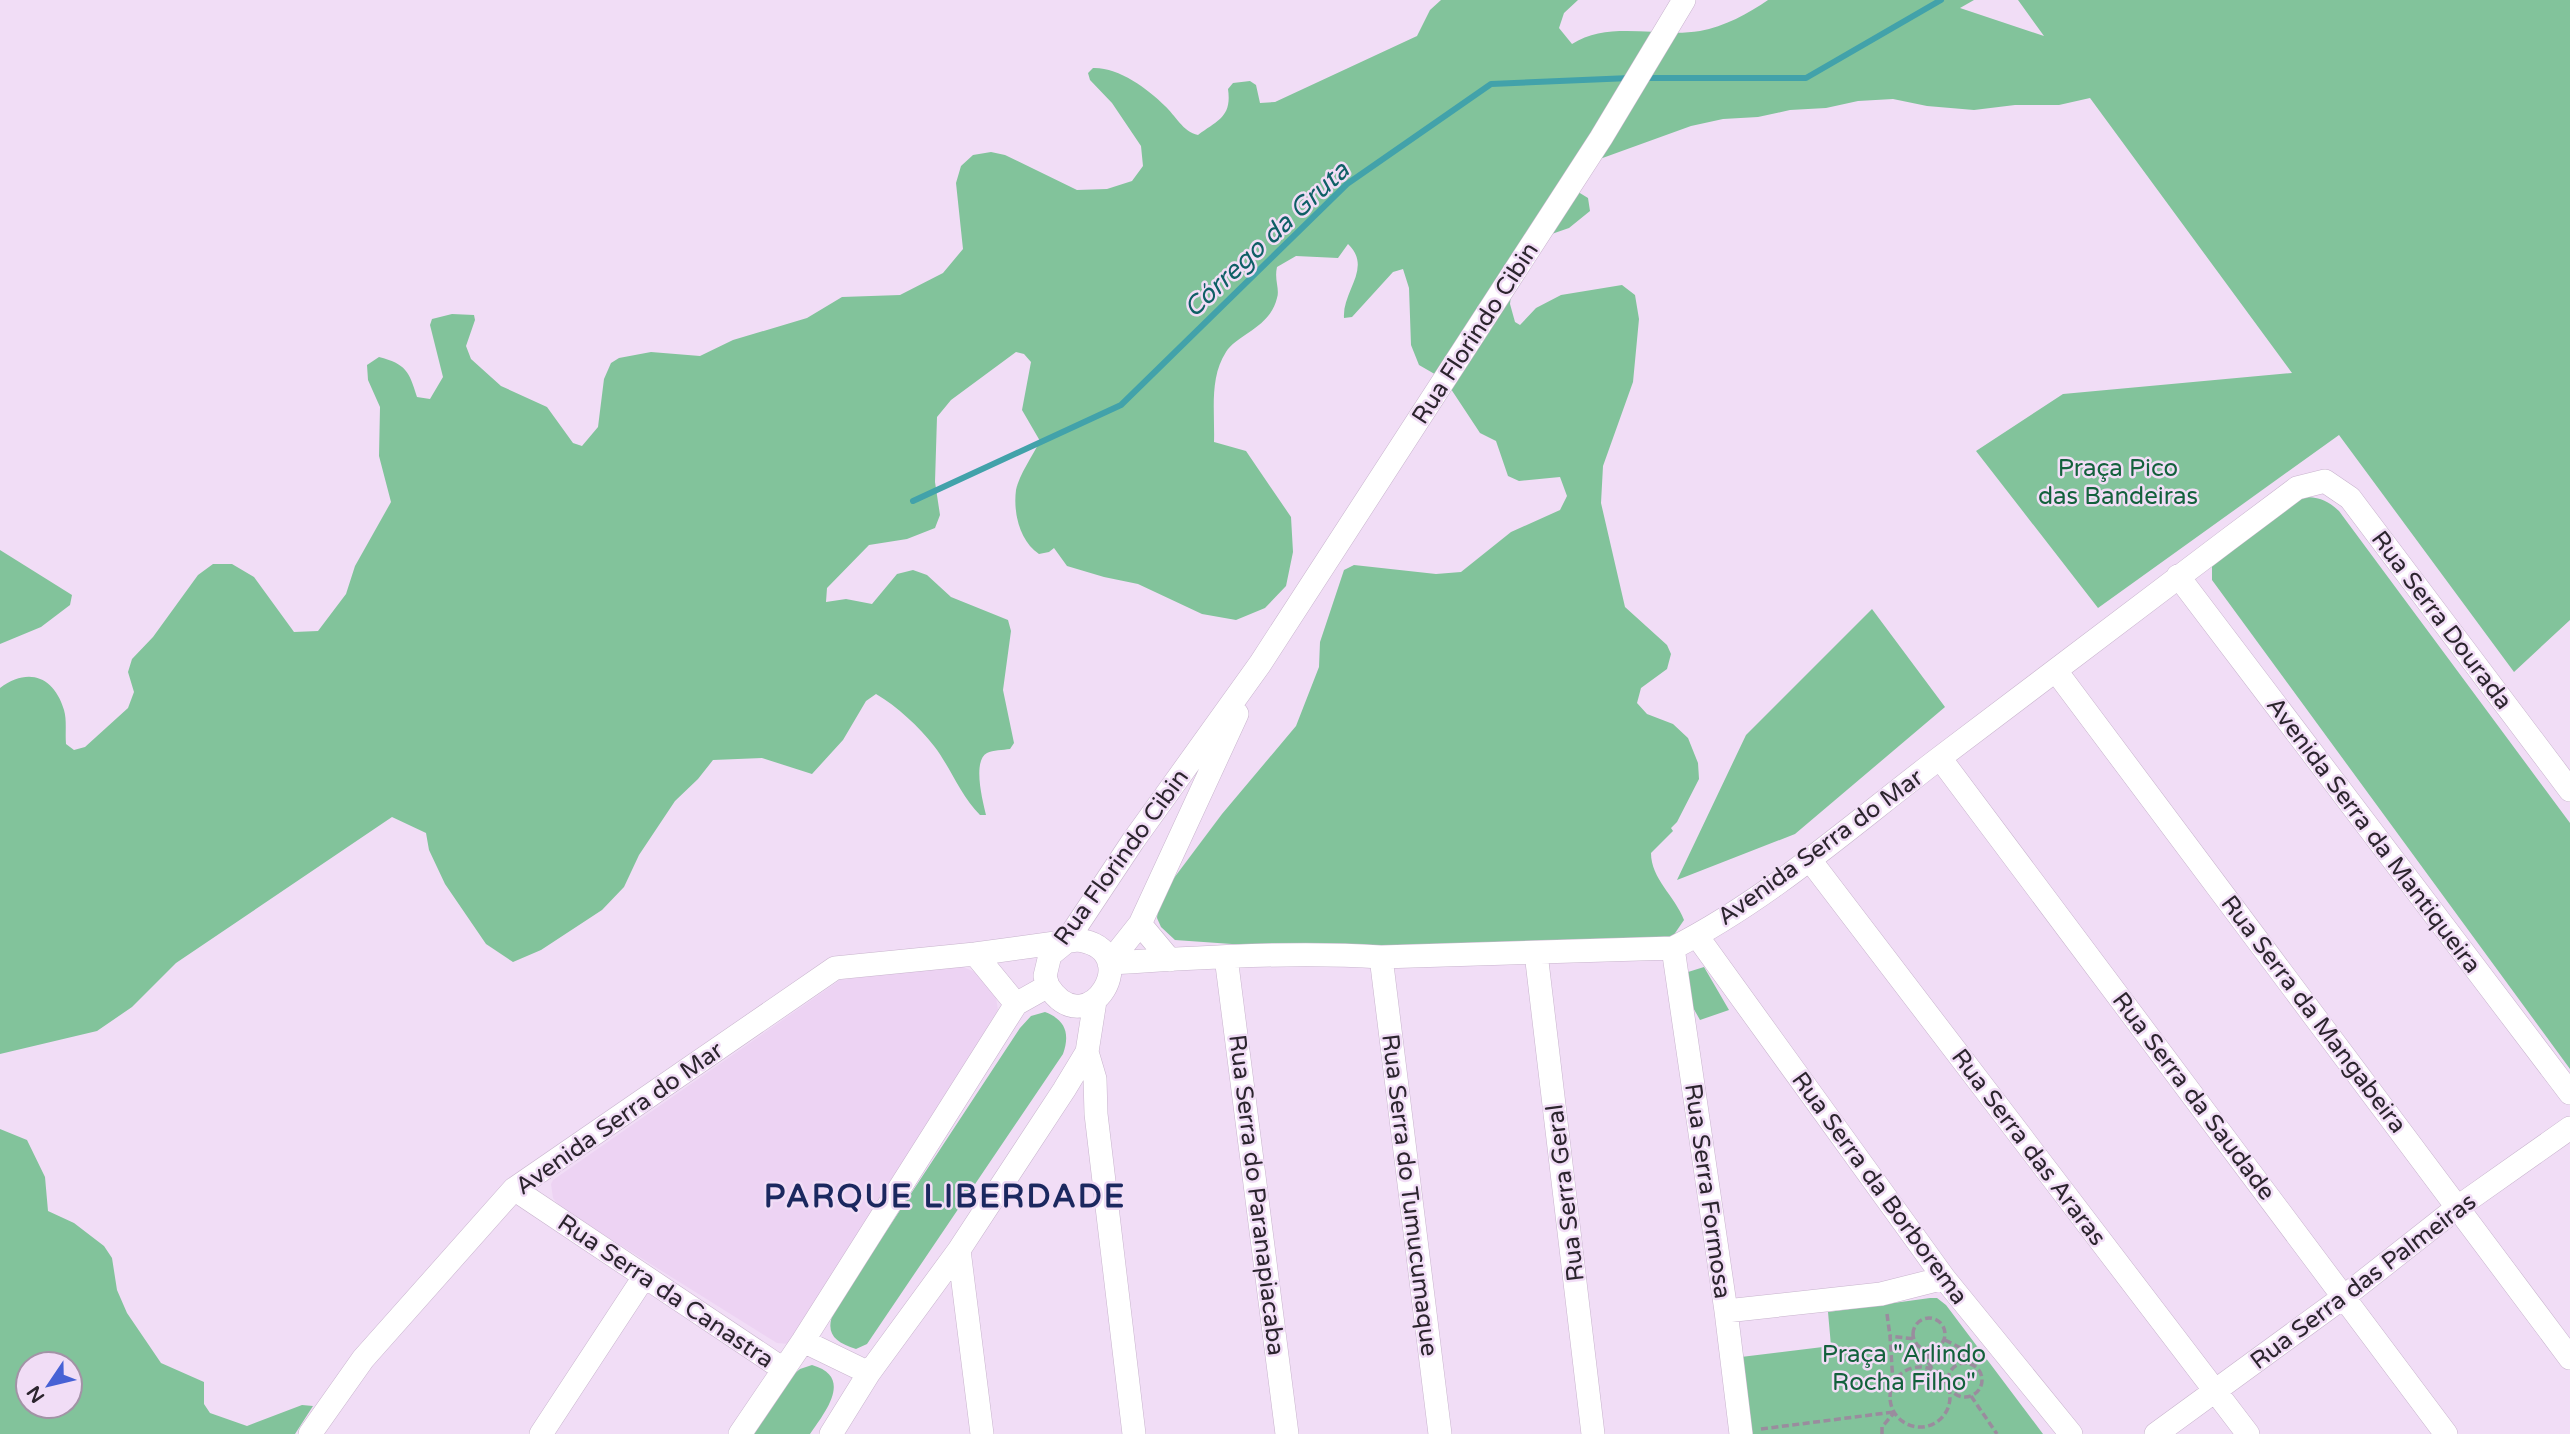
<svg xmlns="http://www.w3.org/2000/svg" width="2570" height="1434" viewBox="0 0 2570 1434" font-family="'Varela Round',sans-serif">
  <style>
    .built { fill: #edd3f3 }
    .green { fill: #82c39b; fill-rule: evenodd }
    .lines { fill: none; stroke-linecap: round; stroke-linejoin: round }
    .stream { stroke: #42a2aa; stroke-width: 6 }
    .minor-casing { stroke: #c8b4cd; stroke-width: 24 }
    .path { stroke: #9a8c9e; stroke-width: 3.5; stroke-dasharray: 7 3.5; stroke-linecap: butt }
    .minor { stroke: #fff; stroke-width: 23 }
    .labels { text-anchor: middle; stroke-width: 5; stroke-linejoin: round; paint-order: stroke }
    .street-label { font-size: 24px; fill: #2c252e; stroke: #f1ddf6 }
    .park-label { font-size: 24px; fill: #13613c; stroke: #f1ddf6 }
    .water-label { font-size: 26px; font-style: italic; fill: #0e5f65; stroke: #f1ddf6 }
    .district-label { font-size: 32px; font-weight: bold; letter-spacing: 2px; fill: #1b285f; stroke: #f1ddf6 }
  </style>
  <rect width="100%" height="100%" fill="#f1ddf6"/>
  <path class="built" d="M 958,965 L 980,974 L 995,991 L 998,1010 L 797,1336 L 788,1344 L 777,1343 L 561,1208 L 553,1198 L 551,1184 L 553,1180 L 840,980 Z"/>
  <path class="green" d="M 1441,0 L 1578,0 L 1564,13 L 1559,28 L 1572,44 C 1609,20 1659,38 1700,31 C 1724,27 1749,13 1768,0 L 1974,0 L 1960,8 L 2044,36 L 2018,0 L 2570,0 L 2570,620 L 2514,672 L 2339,435 L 2098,608 L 1976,451 L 2063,394 L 2292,373 L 2090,98 L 2059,105 L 2015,105 L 1974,110 L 1927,106 L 1893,99 L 1858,101 L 1826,108 L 1790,110 L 1758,117 L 1723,119 L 1691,126 L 1597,160 L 1570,187 L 1588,198 L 1590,211 L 1569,228 L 1543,237 L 1514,270 L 1510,304 L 1515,322 L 1520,325 L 1536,308 L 1561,295 L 1622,285 L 1635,295 L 1639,319 L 1633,382 L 1603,466 L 1601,503 L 1625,607 L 1667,645 L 1671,654 L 1667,669 L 1641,688 L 1637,703 L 1647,714 L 1673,724 L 1688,738 L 1698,763 L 1699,779 L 1677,822 L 1671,828 L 1673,831 L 1651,853 C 1651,879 1675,896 1684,920 L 1671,939 L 1381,946 L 1246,945 L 1175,940 L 1161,927 L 1157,918 L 1159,898 L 1222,814 L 1296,726 L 1319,667 L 1320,642 L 1344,570 L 1354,565 L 1436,574 L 1461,572 L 1511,532 L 1560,510 L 1567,496 L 1560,477 L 1519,481 L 1508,476 L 1496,441 L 1480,433 L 1445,380 L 1419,365 L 1411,345 L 1409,288 L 1403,269 L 1393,272 L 1352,317 L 1344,318 C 1342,291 1373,268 1348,244 L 1338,258 L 1296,256 L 1277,267 C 1274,280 1280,289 1277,298 C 1270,328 1237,334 1226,352 C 1209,378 1215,412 1214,442 L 1246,451 L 1291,517 L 1293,552 L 1286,586 L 1265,608 L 1236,620 L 1202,614 L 1138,584 L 1104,577 L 1067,566 L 1054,548 L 1049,552 L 1039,554 C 1020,541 1013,514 1016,490 C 1019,475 1033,455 1040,441 L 1022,410 L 1031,362 L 1024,354 L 1016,352 L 951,400 L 937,417 L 935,482 L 940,515 L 935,528 L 907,539 L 869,545 L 827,588 L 826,602 L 846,599 L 872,604 L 897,574 L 913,570 L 927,575 L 951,597 L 1008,620 L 1011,631 L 1003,690 L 1014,743 L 1010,749 C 1003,750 993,750 987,753 C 972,761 983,802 986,815 L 980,815 C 960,795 951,768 934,746 C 919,727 897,706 876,694 L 866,701 L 843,740 L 812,774 L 762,758 L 713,760 L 698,779 L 675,801 L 639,855 L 624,887 L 602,910 L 541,950 L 513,962 L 486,944 L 445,884 L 429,850 L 426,833 L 392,817 L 176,963 L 132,1007 L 97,1031 L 0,1054 L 0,688 C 28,667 54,676 64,710 C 67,720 65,733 66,744 L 74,750 L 85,747 L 128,708 L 134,692 L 128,672 L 132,659 L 153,637 L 198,575 L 213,564 L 232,564 L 254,577 L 294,632 L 318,631 L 346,594 L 355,566 L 391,502 L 379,456 L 380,407 L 368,380 L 367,365 L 379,357 C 406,364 409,371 417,397 L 430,399 L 443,377 L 430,325 L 432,319 L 452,314 L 474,315 L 475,320 L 466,346 L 471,359 L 501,386 L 547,407 L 573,443 L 582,446 L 598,427 L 604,379 L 611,363 L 619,358 L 651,352 L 700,356 L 733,340 L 807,318 L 842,297 L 900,295 L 943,273 L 963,249 L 956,183 L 961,166 L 973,155 L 991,152 L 1005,155 L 1077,190 L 1107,189 L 1132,181 L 1143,166 L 1141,146 L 1112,103 L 1090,80 L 1088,73 L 1093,68 C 1118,67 1147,88 1165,106 C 1175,115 1183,132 1198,135 C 1218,120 1232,117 1228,89 L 1233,83 L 1250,81 L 1256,85 L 1260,103 L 1275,102 L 1417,36 L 1430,10 Z
    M 2308,497 C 2322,498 2329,502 2339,511 L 2570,823 L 2570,1069 L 2212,580 L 2212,565 L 2296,500 Z
    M 0,550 L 72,595 L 70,605 L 41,627 L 0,644 Z
    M 1872,609 L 1945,707 L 1795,834 L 1677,880 L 1746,735 Z
    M 1704,967 L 1729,1010 L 1700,1020 L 1691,1004 L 1688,972 Z
    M 1045,1012 C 1066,1020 1070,1034 1063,1054 L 867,1344 L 856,1349 C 833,1342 824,1332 835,1309 L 1020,1028 L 1031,1016 Z
    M 0,1129 L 27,1140 L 45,1177 L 48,1211 L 74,1223 L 104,1246 L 112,1258 L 117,1290 L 127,1313 L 161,1363 L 204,1382 L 204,1404 L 210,1413 L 247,1426 L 302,1405 L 313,1406 L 295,1434 L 0,1434 ZM 28,1364 L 70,1364 L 70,1406 L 28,1406 Z
    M 1930,1298 L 1937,1298 L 1946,1305 L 2043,1434 L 1751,1434 L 1741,1357 L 1831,1346 L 1828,1312 Z
    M 812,1365 C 854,1377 825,1412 810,1434 L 754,1434 L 793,1375 L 800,1369 Z"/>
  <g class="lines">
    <path class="stream" d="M 1644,78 L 1806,78 L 1941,0
      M 913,501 L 1121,405 L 1347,184 L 1491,84 L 1630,78"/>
    <g class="minor-casing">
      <path id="minor" d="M 2178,576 L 2570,1093
        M 2056,671 L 2570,1358
        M 1940,758 L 2446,1434
        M 1810,860 L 2248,1434
        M 1140,924 L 1170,960
        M 1697,936 L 1944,1278 L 2071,1434
        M 1673,948 L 1726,1311 L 1741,1434
        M 1536,953 L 1593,1434
        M 975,954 L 1016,1004
        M 1226,957 L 1287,1434
        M 1381,957 L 1440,1434
        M 1109,963 C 1199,958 1290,951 1381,957 L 1673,948 C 1771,898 1854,823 1941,757 C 2060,667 2178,577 2297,488 L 2325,481 L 2350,498 L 2570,790
        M 1109,963 L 1140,924 L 1237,714
        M 1087,1052 L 1095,1079 L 1096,1114 L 1134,1434
        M 514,1189 L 783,1369
        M 959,1250 L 982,1434
        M 1726,1311 L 1881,1294 L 1944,1278
        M 803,1341 L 869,1373
        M 310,1434 L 363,1359 L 514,1189 L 835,968 L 975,954 L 1077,940 C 1148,948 1088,1048 1048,986
        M 541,1434 L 644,1277
        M 740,1434 L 803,1341 L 1016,1004 L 1048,986 L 1045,976 L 1050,955 L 1066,942 L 1133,841 L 1260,664 L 1601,138 L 1684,0
        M 831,1434 L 869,1373 L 959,1250 L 1064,1090 L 1087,1052 L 1095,1001
        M 2156,1434 L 2345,1296 L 2458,1207 L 2570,1128"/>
    </g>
    <path class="path" d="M 1887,1314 L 1890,1336
      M1913 1334a16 16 0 1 1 32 0a16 16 0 1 1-32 0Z
      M 1945,1340 L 1959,1347 L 1963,1357 L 1962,1363
      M 1929,1352 L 1928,1362 L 1933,1370
      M1948 1380a17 17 0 1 1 34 0a17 17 0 1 1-34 0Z
      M1890 1397a30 30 0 1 1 60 0a30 30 0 1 1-60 0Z
      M 1893,1383 L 1890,1336 L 1914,1339
      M 1971,1396 L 1997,1434
      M 1761,1429 L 1894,1412
      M 1882,1434 L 1882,1427 L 1893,1414"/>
    <use href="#minor" class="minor"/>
  </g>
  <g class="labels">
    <g class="street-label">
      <text transform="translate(1475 333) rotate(-57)" y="8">Rua Florindo Cibin</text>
      <text transform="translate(2442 620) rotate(53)" y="8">Rua Serra Dourada</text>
      <text transform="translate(2374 835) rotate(53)" y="8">Avenida Serra da Mantiqueira</text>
      <text transform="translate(1820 847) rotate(-36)" y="8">Avenida Serra do Mar</text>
      <text transform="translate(1121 857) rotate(-54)" y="8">Rua Florindo Cibin</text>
      <text transform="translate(2314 1014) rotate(53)" y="8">Rua Serra da Mangabeira</text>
      <text transform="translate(2194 1096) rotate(53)" y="8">Rua Serra da Saudade</text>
      <text transform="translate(619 1118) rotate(-35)" y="8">Avenida Serra do Mar</text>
      <text transform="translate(2029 1147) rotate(53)" y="8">Rua Serra das Araras</text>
      <text transform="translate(1880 1188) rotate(54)" y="8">Rua Serra da Borborema</text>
      <text transform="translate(1708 1191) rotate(82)" y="8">Rua Serra Formosa</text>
      <text transform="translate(1565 1193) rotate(-97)" y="8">Rua Serra Geral</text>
      <text transform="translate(1257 1195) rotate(83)" y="8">Rua Serra do Paranapiacaba</text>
      <text transform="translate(1410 1195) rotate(83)" y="8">Rua Serra do Tumucumaque</text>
      <text transform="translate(2363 1281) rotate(-37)" y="8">Rua Serra das Palmeiras</text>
      <text transform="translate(666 1291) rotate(34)" y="8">Rua Serra da Canastra</text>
    </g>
    <g class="park-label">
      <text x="2118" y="476">Praça Pico<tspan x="2118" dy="28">das Bandeiras</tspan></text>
      <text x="1904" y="1362">Praça "Arlindo<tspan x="1904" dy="28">Rocha Filho"</tspan></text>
    </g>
    <g class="water-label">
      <text transform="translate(1266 239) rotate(-43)" y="9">Córrego da Gruta</text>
    </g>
    <g class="district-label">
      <text x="945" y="1207">PARQUE LIBERDADE</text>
    </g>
  </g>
  <g transform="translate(49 1385) rotate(235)"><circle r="33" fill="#f1ddf6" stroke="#a293a6" stroke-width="2"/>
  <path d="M0-5L12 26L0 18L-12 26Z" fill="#4761d5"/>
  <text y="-10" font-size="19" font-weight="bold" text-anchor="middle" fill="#2c252e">N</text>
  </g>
</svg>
